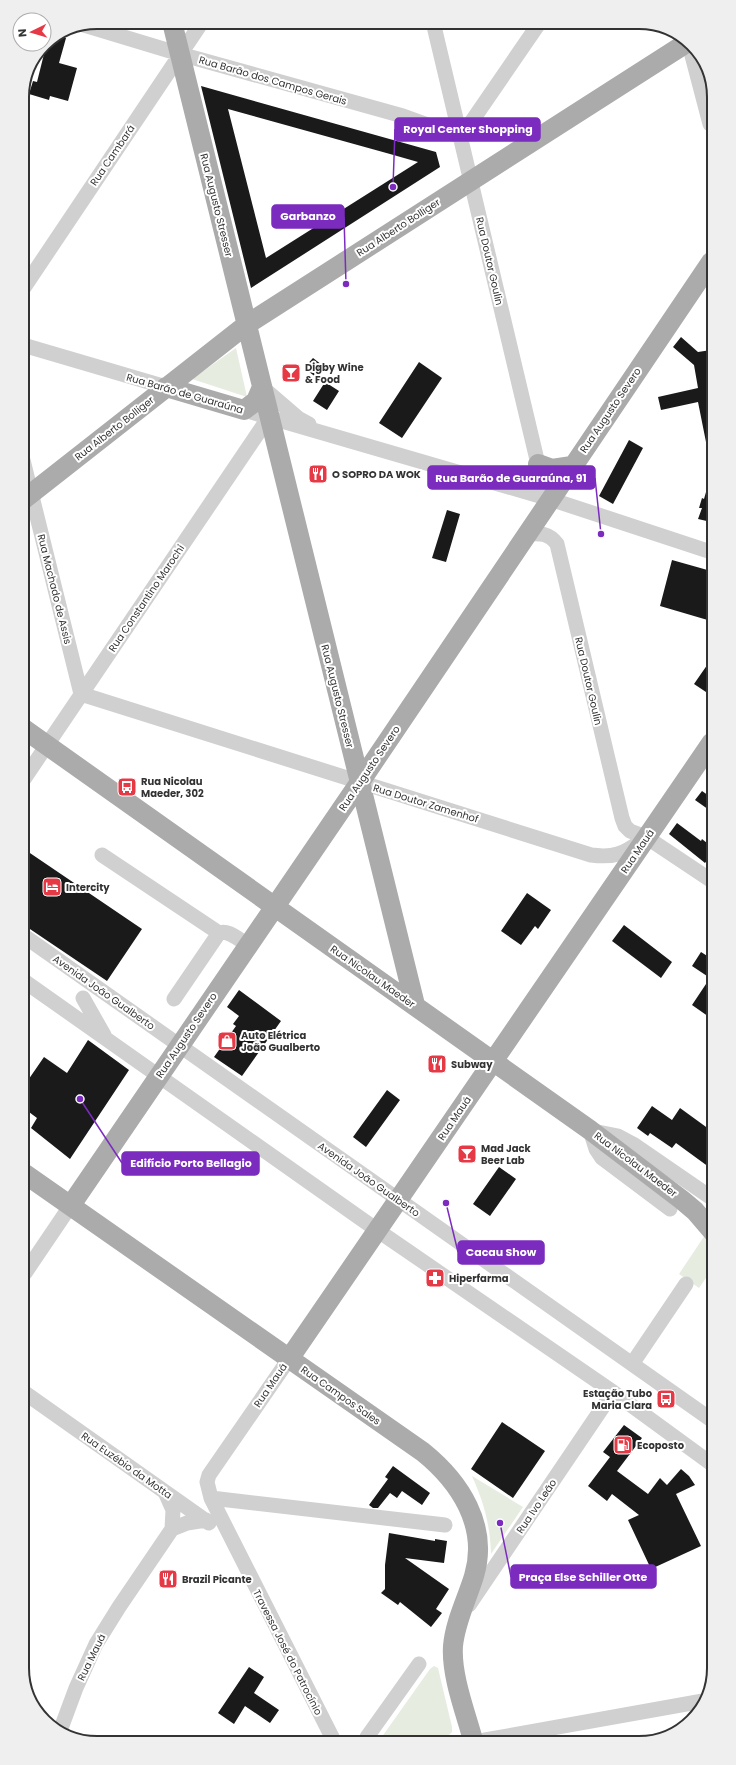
<svg xmlns="http://www.w3.org/2000/svg" width="736" height="1765" viewBox="0 0 736 1765" font-family="Poppins,sans-serif">
  <style>
    .green { fill: #e6ecdf }
    .building { fill: #1a1a1a; fill-rule: evenodd }
    .lines { fill: none; stroke-linecap: round; stroke-linejoin: round }
    .minor { stroke: #d0d0d0; stroke-width: 15 }
    .major { stroke: #ababab; stroke-width: 20 }
    .labels { text-anchor: middle; stroke-width: 4; stroke-linejoin: round; paint-order: stroke }
    .street-label { font-size: 10px; fill: #333; stroke: #fff }
    .poi-label { font-size: 10px; font-weight: bold; fill: #333; stroke: #fff; text-anchor: start }
    .rim { fill: none; stroke: #333; stroke-width: 2 }
    .leader { fill: none; stroke: #7b2cbf; stroke-width: 1.5 }
    .callout-dot { fill: #7b2cbf; stroke: #fff; stroke-width: 1.5 }
    .callout { fill: #7b2cbf; stroke: #7b2cbf; stroke-width: 1.5 }
    .callout-label { font-size: 11px; text-anchor: middle; font-weight: bold; fill: #fff }
  </style>
  <rect width="100%" height="100%" fill="#fff"/>
  <path class="green" d="M 236,348 L 247,397 L 192,379 Z
    M 713,1223 L 713,1268 L 699,1288 L 679,1274 Z
    M 472,1476 L 523,1507 L 491,1554 C 490,1524 484,1503 472,1476 Z
    M 434,1666 L 438,1668 L 452,1727 L 452,1732 L 449,1735 L 425,1741 L 379,1741 L 430,1669 Z"/>
  <path class="building" d="M 57,35 L 66,38 L 59,63 L 77,68 L 68,101 L 50,96 L 49,100 L 29,94 L 33,81 L 37,82 L 47,42 Z
    M 201,86 L 436,152 L 440,167 L 251,288 ZM 228,109 L 390,154 L 418,162 L 266,258 Z
    M 681,337 L 698,352 L 711,350 L 711,441 L 706,442 L 698,402 L 661,410 L 658,397 L 698,388 L 694,365 L 673,347 Z
    M 313,358 L 326,368 L 317,378 L 304,368 Z
    M 419,362 L 442,378 L 402,438 L 379,423 Z
    M 325,382 L 339,391 L 327,410 L 313,401 Z
    M 629,440 L 643,448 L 613,504 L 599,496 Z
    M 708,485 L 711,486 L 711,522 L 698,519 L 702,508 L 699,508 L 702,498 L 704,499 Z
    M 447,510 L 460,514 L 446,562 L 432,558 Z
    M 672,560 L 711,571 L 711,621 L 660,606 Z
    M 712,658 L 712,696 L 694,684 Z
    M 702,791 L 712,798 L 712,812 L 695,800 Z
    M 677,823 L 701,841 L 702,839 L 712,847 L 712,854 L 705,863 L 669,834 Z
    M 24,849 L 142,929 L 107,981 L 24,925 Z
    M 527,893 L 551,910 L 538,929 L 535,926 L 521,945 L 501,931 Z
    M 624,925 L 672,962 L 661,978 L 612,941 Z
    M 701,952 L 712,959 L 712,1019 L 692,1005 L 710,978 L 692,966 Z
    M 239,990 L 281,1021 L 242,1076 L 214,1057 L 236,1026 L 233,1024 L 239,1016 L 227,1007 Z
    M 88,1040 L 129,1070 L 70,1159 L 31,1128 L 37,1118 L 25,1109 L 24,1086 L 44,1057 L 67,1073 Z
    M 387,1090 L 400,1100 L 366,1147 L 353,1137 Z
    M 652,1106 L 672,1120 L 680,1108 L 713,1132 L 713,1170 L 676,1143 L 672,1148 L 650,1133 L 648,1136 L 637,1128 Z
    M 499,1167 L 516,1179 L 490,1216 L 473,1204 Z
    M 502,1422 L 545,1451 L 513,1498 L 471,1469 Z
    M 624,1425 L 642,1438 L 617,1471 L 648,1494 L 660,1478 L 667,1485 L 681,1469 L 689,1476 L 695,1485 L 676,1494 L 701,1546 L 651,1569 L 628,1520 L 639,1515 L 612,1494 L 607,1501 L 588,1486 L 610,1457 L 603,1452 Z
    M 393,1466 L 430,1493 L 422,1505 L 402,1491 L 397,1498 L 390,1493 L 378,1508 L 373,1508 L 369,1505 L 388,1479 L 385,1477 Z
    M 389,1533 L 435,1541 L 435,1539 L 447,1541 L 444,1563 L 405,1558 L 449,1589 L 436,1609 L 442,1613 L 431,1627 L 400,1602 L 398,1605 L 381,1593 L 385,1589 L 385,1565 Z
    M 249,1667 L 264,1677 L 254,1693 L 279,1710 L 270,1723 L 245,1706 L 234,1724 L 218,1713 Z"/>
  <g class="lines">
    <path class="minor" d="M 433,22 L 538,464 L 543,484 L 550,499
      M 84,25 L 180,54 L 403,116 L 461,137 L 540,22
      M 689,44 L 710,124
      M 23,289 L 202,22
      M 23,345 L 166,387
      M 262,387 L 298,418 L 309,424
      M 244,410 L 550,499 L 711,552
      M 23,460 L 81,694
      M 527,534 C 540,533 549,533 557,544 L 622,818 L 625,826 L 630,831 L 646,837 L 712,881
      M 81,694 L 591,855 C 614,858 623,854 641,841
      M 24,779 L 269,417
      M 102,855 L 219,933
      M 24,936 L 713,1421
      M 24,981 L 377,1230 L 613,1392 L 713,1465
      M 83,998 L 104,1035
      M 174,999 L 219,933 C 228,929 239,940 248,945
      M 590,1130 L 596,1149 L 602,1158 L 670,1209
      M 593,1131 L 618,1136 L 633,1144 L 713,1199
      M 25,1273 L 71,1205
      M 289,1359 L 209,1475 L 207,1482 L 211,1498 L 334,1741
      M 632,1364 L 686,1284
      M 25,1393 L 209,1523
      M 165,1492 L 173,1510 L 172,1529
      M 211,1498 L 445,1525
      M 469,1605 L 613,1392
      M 60,1731 L 76,1688 L 96,1644 L 119,1607 L 172,1529 L 187,1523 L 206,1520
      M 485,1740 L 703,1701
      M 367,1741 L 367,1737 L 419,1664"/>
    <path class="major" d="M 172,22 L 415,1005
      M 166,387 L 244,410 L 256,401 L 262,387
      M 538,464 L 552,469 L 572,466
      M 23,500 L 246,325 L 688,42
      M 24,729 L 590,1130 L 682,1200 L 695,1211 L 713,1232
      M 25,1174 L 423,1452 C 460,1482 489,1526 474,1576 C 467,1599 455,1622 453,1646 C 451,1675 465,1711 473,1740
      M 71,1205 L 360,782 L 711,262
      M 289,1359 L 712,742"/>
  </g>
  <defs>
    <g id="bar-square" transform="scale(1)"><rect x="-9" y="-9" width="18" height="18" rx="4" fill="#e63946" stroke="#fff"/><path d="M-6-5H6L.8 .8V4.5H3.5V6h-7V4.5H-.8V.8Z" fill="#fff"/></g>
    <g id="restaurant-square" transform="scale(1)"><rect x="-9" y="-9" width="18" height="18" rx="4" fill="#e63946" stroke="#fff"/><path d="M-5-6h1v4h1v-4h1v4h1v-4h1v5L-1.5 .5V6h-2V.5L-5-1ZM5-6V6H3V1.5H1.5Q1.5-4 5-6Z" fill="#fff"/></g>
    <g id="bus-square" transform="scale(1)"><rect x="-9" y="-9" width="18" height="18" rx="4" fill="#e63946" stroke="#fff"/><path d="M-5-6H5V4H4V6H2V4H-2V6H-4V4H-5ZM-3.5-4V0h7V-4ZM-3.5 1.2v1.5H-2V1.2ZM2 1.2v1.5H3.5V1.2Z" fill="#fff"/></g>
    <g id="hotel-square" transform="scale(1)"><rect x="-9" y="-9" width="18" height="18" rx="4" fill="#e63946" stroke="#fff"/><path d="M-6-4.5h1.5V1H6V5H4.5V3h-9V5H-6ZM-4 0a1.8 1.8 0 1 1 3.6 0ZM.5 0V-2.5h3Q6-2.5 6 0Z" fill="#fff"/></g>
    <g id="shop-square" transform="scale(1)"><rect x="-9" y="-9" width="18" height="18" rx="4" fill="#e63946" stroke="#fff"/><path d="M-5-2.5h2.3a2.7 3.5 0 0 1 5.4 0H5L5.5 6h-11ZM-1.5-2.5h3a1.5 2.3 0 0 0-3 0Z" fill="#fff"/></g>
    <g id="pharmacy-square" transform="scale(1)"><rect x="-9" y="-9" width="18" height="18" rx="4" fill="#e63946" stroke="#fff"/><path d="M-2-6h4v4h4v4h-4v4h-4v-4h-4v-4h4Z" fill="#fff"/></g>
    <g id="fuel-square" transform="scale(1)"><rect x="-9" y="-9" width="18" height="18" rx="4" fill="#e63946" stroke="#fff"/><path d="M-5.5-6h7V0h2V4h1.3V-2.5L3-4.5l.8-.8L6-3V5H2.5V1h-1V6h-7ZM-4.2-4.7v3.2H.2V-4.7Z" fill="#fff"/></g>
  </defs>
  <g fill-rule="evenodd">
    <use href="#bar-square" x="291" y="373"/>
    <use href="#restaurant-square" x="318" y="474"/>
    <use href="#bus-square" x="127" y="787"/>
    <use href="#hotel-square" x="52" y="887"/>
    <use href="#shop-square" x="227" y="1041"/>
    <use href="#restaurant-square" x="437" y="1064"/>
    <use href="#bar-square" x="467" y="1154"/>
    <use href="#pharmacy-square" x="435" y="1278"/>
    <use href="#bus-square" x="666" y="1399"/>
    <use href="#fuel-square" x="623" y="1445"/>
    <use href="#restaurant-square" x="168" y="1579"/>
  </g>
  <g class="labels">
    <g class="street-label">
      <text transform="translate(273 80) rotate(16)" y="4">Rua Barão dos Campos Gerais</text>
      <text transform="translate(112 155) rotate(-56)" y="4">Rua Cambará</text>
      <text transform="translate(217 205) rotate(76)" y="4">Rua Augusto Stresser</text>
      <text transform="translate(398 227) rotate(-33)" y="4">Rua Alberto Bolliger</text>
      <text transform="translate(490 261) rotate(77)" y="4">Rua Doutor Goulin</text>
      <text transform="translate(185 393) rotate(16)" y="4">Rua Barão de Guaraúna</text>
      <text transform="translate(610 410) rotate(-56)" y="4">Rua Augusto Severo</text>
      <text transform="translate(114 428) rotate(-38)" y="4">Rua Alberto Bolliger</text>
      <text transform="translate(55 589) rotate(76)" y="4">Rua Machado de Assis</text>
      <text transform="translate(146 598) rotate(-56)" y="4">Rua Constantino Marochi</text>
      <text transform="translate(589 681) rotate(77)" y="4">Rua Doutor Goulin</text>
      <text transform="translate(338 696) rotate(76)" y="4">Rua Augusto Stresser</text>
      <text transform="translate(369 768) rotate(-56)" y="4">Rua Augusto Severo</text>
      <text transform="translate(426 803) rotate(17)" y="4">Rua Doutor Zamenhof</text>
      <text transform="translate(637 851) rotate(-56)" y="4">Rua Mauá</text>
      <text transform="translate(373 976) rotate(35)" y="4">Rua Nicolau Maeder</text>
      <text transform="translate(104 992) rotate(35)" y="4">Avenida João Gualberto</text>
      <text transform="translate(186 1035) rotate(-56)" y="4">Rua Augusto Severo</text>
      <text transform="translate(454 1118) rotate(-56)" y="4">Rua Mauá</text>
      <text transform="translate(636 1164) rotate(37)" y="4">Rua Nicolau Maeder</text>
      <text transform="translate(369 1179) rotate(35)" y="4">Avenida João Gualberto</text>
      <text transform="translate(270 1385) rotate(-56)" y="4">Rua Mauá</text>
      <text transform="translate(341 1395) rotate(35)" y="4">Rua Campos Sales</text>
      <text transform="translate(127 1465) rotate(35)" y="4">Rua Euzébio da Motta</text>
      <text transform="translate(536 1506) rotate(-56)" y="4">Rua Ivo Leão</text>
      <text transform="translate(288 1652) rotate(63)" y="4">Travessa José do Patrocínio</text>
      <text transform="translate(91 1657) rotate(-64)" y="4">Rua Mauá</text>
    </g>
    <g class="poi-label">
      <text x="305" y="371">Digby Wine<tspan x="305" dy="12">&amp; Food</tspan></text>
      <text x="332" y="478">O SOPRO DA WOK</text>
      <text x="141" y="785">Rua Nicolau<tspan x="141" dy="12">Maeder, 302</tspan></text>
      <text x="66" y="891">Intercity</text>
      <text x="241" y="1039">Auto Elétrica<tspan x="241" dy="12">João Gualberto</tspan></text>
      <text x="451" y="1068">Subway</text>
      <text x="481" y="1152">Mad Jack<tspan x="481" dy="12">Beer Lab</tspan></text>
      <text x="449" y="1282">Hiperfarma</text>
      <text x="652" y="1397" text-anchor="end">Estação Tubo<tspan x="652" dy="12">Maria Clara</tspan></text>
      <text x="637" y="1449">Ecoposto</text>
      <text x="182" y="1583">Brazil Picante</text>
    </g>
  </g>
  <path d="M0 0H736V1765H0ZM97 29H639A68 68 0 0 1 707 97V1668A68 68 0 0 1 639 1736H97A68 68 0 0 1 29 1668V97A68 68 0 0 1 97 29Z" fill="#efefef" fill-rule="evenodd"/>
  <path class="rim" d="M97 29H639A68 68 0 0 1 707 97V1668A68 68 0 0 1 639 1736H97A68 68 0 0 1 29 1668V97A68 68 0 0 1 97 29Z"/>
  <path class="leader" d="M393 187L395 129M346 284L344 217M601 534L595 478M80 1099L122 1163M446 1203L458 1252M500 1523L511 1577"/>
  <g class="callout-dot">
    <circle cx="393" cy="187" r="4"/>
    <circle cx="346" cy="284" r="4"/>
    <circle cx="601" cy="534" r="4"/>
    <circle cx="80" cy="1099" r="4"/>
    <circle cx="446" cy="1203" r="4"/>
    <circle cx="500" cy="1523" r="4"/>
  </g>
  <g class="callout">
    <rect x="395" y="118" width="145" height="23" rx="4"/>
    <rect x="272" y="205" width="72" height="23" rx="4"/>
    <rect x="428" y="466" width="167" height="23" rx="4"/>
    <rect x="122" y="1152" width="137" height="23" rx="4"/>
    <rect x="458" y="1241" width="86" height="23" rx="4"/>
    <rect x="511" y="1565" width="145" height="23" rx="4"/>
  </g>
  <g class="callout-label">
    <text x="468" y="133">Royal Center Shopping</text>
    <text x="308" y="220">Garbanzo</text>
    <text x="511" y="482">Rua Barão de Guaraúna, 91</text>
    <text x="191" y="1167">Edifício Porto Bellagio</text>
    <text x="501" y="1256">Cacau Show</text>
    <text x="583" y="1581">Praça Else Schiller Otte</text>
  </g>
  <g transform="translate(32 32) rotate(265)"><circle r="19" fill="#ffffff" stroke="#adadad"/>
  <path d="M0-3L7 15L0 10L-7 15Z" fill="#e63946"/>
  <text y="-6" font-size="11" font-weight="bold" text-anchor="middle" fill="#333333">N</text>
  </g>
</svg>
